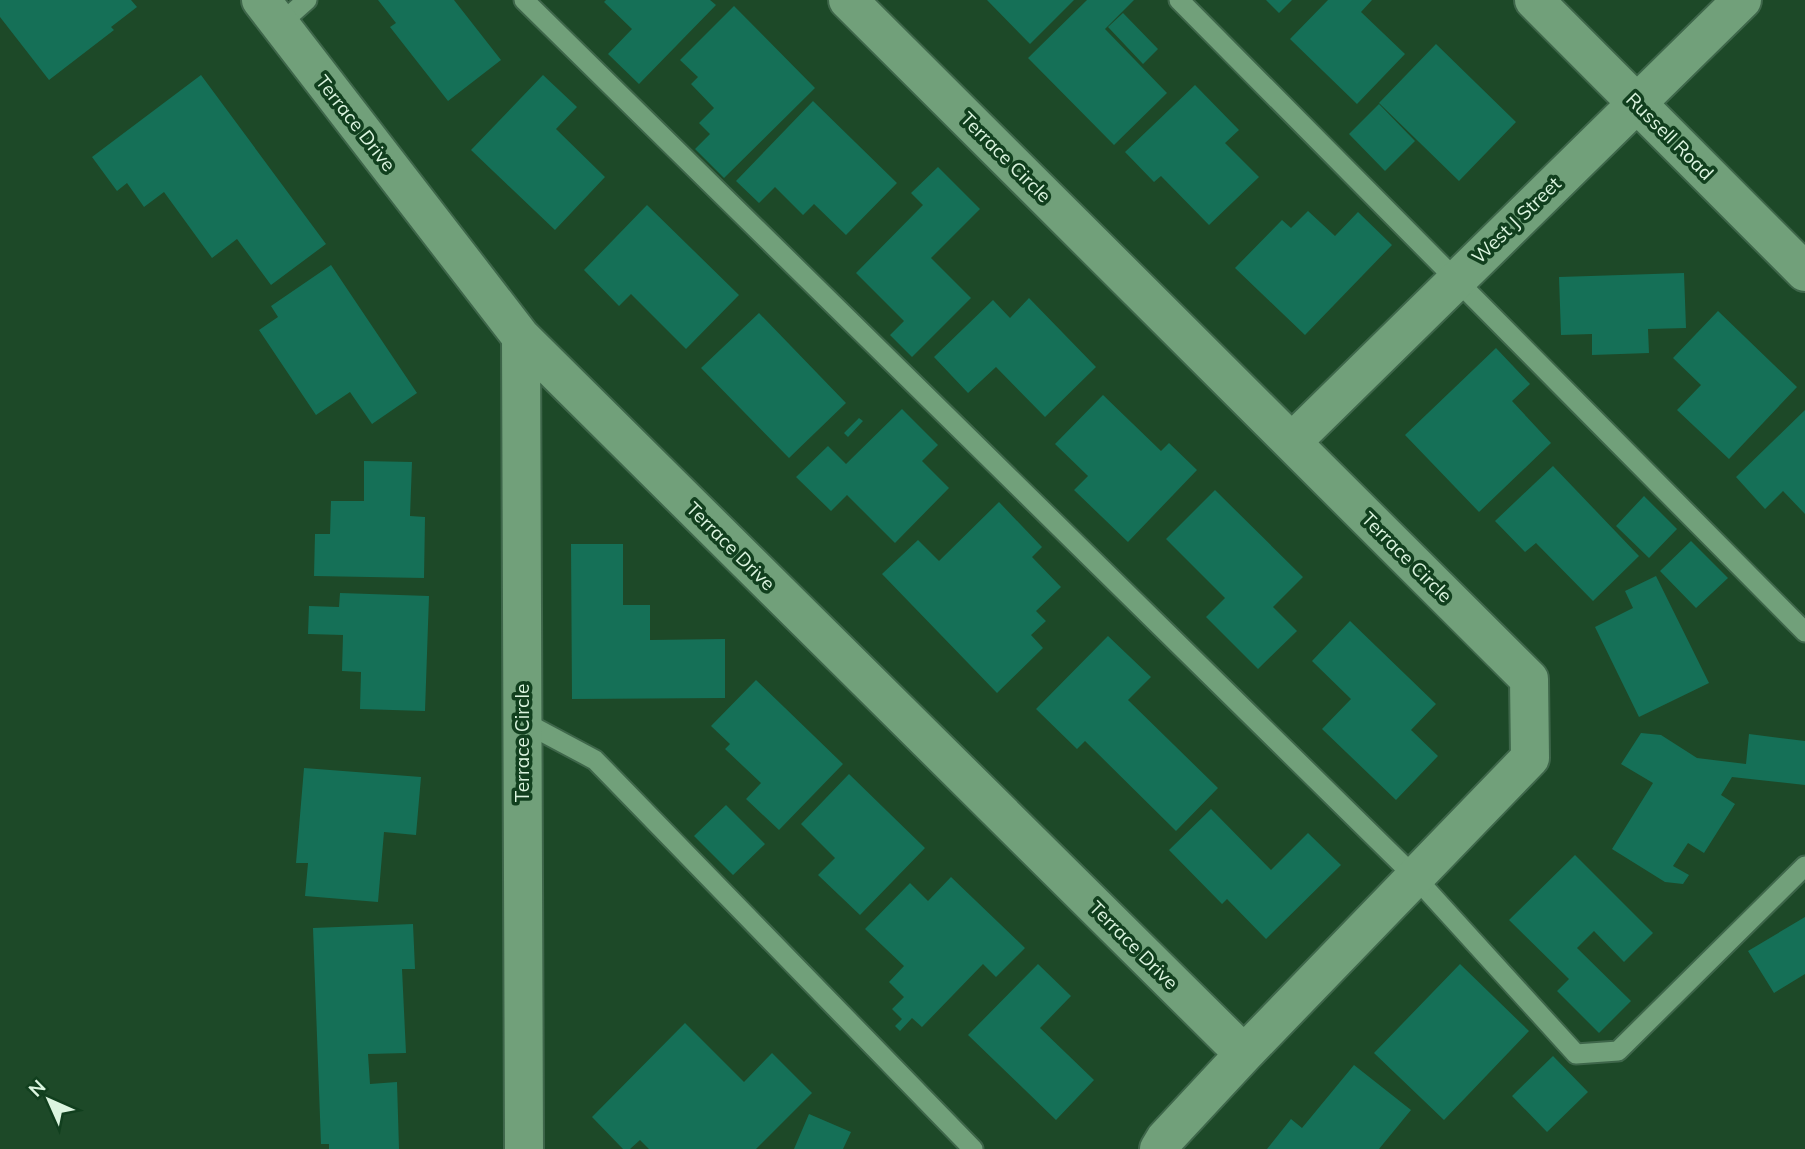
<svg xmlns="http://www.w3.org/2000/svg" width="1805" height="1149" viewBox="0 0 1805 1149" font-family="Mulish,sans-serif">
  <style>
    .building { fill: #157057 }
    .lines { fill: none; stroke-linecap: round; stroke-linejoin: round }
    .lane-casing { stroke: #3e664a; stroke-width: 23 }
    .street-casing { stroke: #3e664a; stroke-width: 42 }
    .lane { stroke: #71a07a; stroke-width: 19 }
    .street { stroke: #71a07a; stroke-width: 38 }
    .labels { text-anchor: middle; stroke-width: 7; stroke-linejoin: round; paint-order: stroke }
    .street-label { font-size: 19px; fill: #dcf5e0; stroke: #113f1e }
  </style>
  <rect width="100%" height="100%" fill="#1d4928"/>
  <path class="building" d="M 0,0 L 131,0 L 137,7 L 111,27 L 114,30 L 49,80 L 0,17 Z
    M 378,0 L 454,0 L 501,60 L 448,101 L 390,27 L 396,23 Z
    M 606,0 L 710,0 L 716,5 L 639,84 L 608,54 L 632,29 L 604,2 Z
    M 987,0 L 1074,0 L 1030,44 Z
    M 1087,0 L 1134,0 L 1105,29 L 1167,93 L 1114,145 L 1028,58 Z
    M 1266,0 L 1292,0 L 1279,13 Z
    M 1328,0 L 1372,0 L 1361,12 L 1405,54 L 1357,104 L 1290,39 Z
    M 734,6 L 815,88 L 724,178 L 695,149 L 710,134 L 699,123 L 714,108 L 691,84 L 698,77 L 680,60 Z
    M 1123,13 L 1158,49 L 1143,64 L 1108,27 Z
    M 1436,44 L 1516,122 L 1459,181 L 1379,103 Z
    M 201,75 L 326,244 L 271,285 L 237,239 L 212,258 L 164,192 L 144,207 L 127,183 L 117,191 L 92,157 Z
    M 543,75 L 577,107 L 556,129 L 605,177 L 555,230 L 471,150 Z
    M 1195,85 L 1239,130 L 1225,143 L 1259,177 L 1209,225 L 1161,176 L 1154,182 L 1125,152 Z
    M 813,101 L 897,183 L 846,235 L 814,204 L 803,215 L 775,187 L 759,203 L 736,181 Z
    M 1379,104 L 1415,141 L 1385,171 L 1349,134 Z
    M 938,167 L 980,209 L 931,258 L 971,298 L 912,357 L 890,335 L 904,321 L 856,273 L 923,205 L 911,193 Z
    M 647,205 L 739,295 L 686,349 L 631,294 L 619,306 L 584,270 Z
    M 1308,211 L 1335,236 L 1358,212 L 1392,245 L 1305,335 L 1235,268 L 1282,220 L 1291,228 Z
    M 331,265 L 417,393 L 372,424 L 350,392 L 316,415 L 259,330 L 278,317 L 271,306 Z
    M 1684,273 L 1686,328 L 1648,329 L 1649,353 L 1592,355 L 1592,334 L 1561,335 L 1559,277 Z
    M 1029,298 L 1096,367 L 1045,417 L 996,367 L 968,393 L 934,357 L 993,300 L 1010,318 Z
    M 1718,311 L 1797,387 L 1729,459 L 1677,410 L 1701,385 L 1673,358 Z
    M 759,313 L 846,403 L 789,458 L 701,368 Z
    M 1496,348 L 1530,384 L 1512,401 L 1551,443 L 1479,512 L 1405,435 Z
    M 1103,395 L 1161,451 L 1169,443 L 1197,470 L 1128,542 L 1074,490 L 1088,476 L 1055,444 Z
    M 902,409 L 938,445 L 922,461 L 949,488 L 895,543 L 847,495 L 831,511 L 796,477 L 828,446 L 846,464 Z
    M 1805,410 L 1805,514 L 1783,491 L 1765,509 L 1736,477 Z
    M 859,418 L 863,421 L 848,437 L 844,433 Z
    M 364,461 L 412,462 L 410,516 L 425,517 L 424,578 L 314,576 L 315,534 L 330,534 L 331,501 L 364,501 Z
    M 1553,466 L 1639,556 L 1593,601 L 1536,543 L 1525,552 L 1495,521 Z
    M 1215,490 L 1303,577 L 1273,607 L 1297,631 L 1258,669 L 1206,617 L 1225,598 L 1166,539 Z
    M 1644,496 L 1677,529 L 1649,558 L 1616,526 Z
    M 999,502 L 1042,547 L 1032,557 L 1061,587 L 1036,611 L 1046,621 L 1031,635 L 1043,648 L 997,693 L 882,574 L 918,540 L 939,561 Z
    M 1691,541 L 1728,578 L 1696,608 L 1660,571 Z
    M 571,544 L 623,544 L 623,605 L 650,605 L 650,640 L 725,639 L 725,698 L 572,699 Z
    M 1656,576 L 1709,683 L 1639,717 L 1595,627 L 1633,608 L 1625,591 Z
    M 340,593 L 429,596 L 425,711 L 360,709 L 361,672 L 342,671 L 343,635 L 308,634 L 309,606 L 339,607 Z
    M 1350,621 L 1436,704 L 1411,730 L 1438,756 L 1396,800 L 1322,729 L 1351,699 L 1312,661 Z
    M 1108,636 L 1151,677 L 1128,700 L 1218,788 L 1176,831 L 1085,741 L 1077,749 L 1036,709 Z
    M 756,680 L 843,764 L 779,830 L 746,799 L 761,783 L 725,749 L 730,744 L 711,726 Z
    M 1641,733 L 1661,735 L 1697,758 L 1746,764 L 1749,734 L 1805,741 L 1805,785 L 1732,777 L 1721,795 L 1735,804 L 1704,853 L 1688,843 L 1673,866 L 1689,875 L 1683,884 L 1665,882 L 1612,849 L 1653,783 L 1621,764 Z
    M 304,768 L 421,777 L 416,835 L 384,832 L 378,902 L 305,896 L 308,863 L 296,863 Z
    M 849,774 L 925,848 L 860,915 L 818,875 L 835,858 L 801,824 Z
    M 726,805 L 765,844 L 733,875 L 694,836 Z
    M 1211,809 L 1271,870 L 1308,833 L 1341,865 L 1266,939 L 1227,899 L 1222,904 L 1169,850 Z
    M 1575,855 L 1653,933 L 1624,962 L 1594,931 L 1577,948 L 1631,1001 L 1599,1033 L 1557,991 L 1569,979 L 1509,920 Z
    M 951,877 L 1025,948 L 996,977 L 983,964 L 922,1027 L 912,1018 L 900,1031 L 895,1026 L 902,1019 L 892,1009 L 904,997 L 889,982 L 904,966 L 865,929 L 910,883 L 928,901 Z
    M 1805,917 L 1805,974 L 1774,993 L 1748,951 Z
    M 413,924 L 415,969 L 402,969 L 406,1053 L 368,1054 L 370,1084 L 397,1082 L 399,1149 L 329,1149 L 329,1144 L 321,1144 L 313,928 Z
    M 1038,964 L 1071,996 L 1040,1028 L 1094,1080 L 1056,1120 L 968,1035 Z
    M 1460,964 L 1529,1031 L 1444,1120 L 1374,1053 Z
    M 685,1023 L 744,1082 L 772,1053 L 812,1093 L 756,1149 L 649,1149 L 640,1140 L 630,1149 L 623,1149 L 592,1117 Z
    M 1553,1056 L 1588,1092 L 1547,1132 L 1512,1096 Z
    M 1354,1065 L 1411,1110 L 1379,1149 L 1267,1149 L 1291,1119 L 1302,1128 Z
    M 809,1114 L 851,1132 L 843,1149 L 794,1149 Z"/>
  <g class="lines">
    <g class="lane-casing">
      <path id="lane" d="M 524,0 L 1415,877 L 1576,1054 L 1618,1051 L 1805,866
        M 1179,0 L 1805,632
        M 280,24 L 307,0
        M 522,721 L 595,760 L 973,1149"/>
    </g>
    <g class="street-casing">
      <path id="street" d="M 261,0 L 521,337 L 1244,1054
        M 848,0 L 1529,679 L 1530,758 L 1244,1054 L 1165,1139 L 1159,1149
        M 1534,0 L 1805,272
        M 521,337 L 524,1149
        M 1292,442 L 1742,0"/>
    </g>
    <use href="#lane" class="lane"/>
    <use href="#street" class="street"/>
  </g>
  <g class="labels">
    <g class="street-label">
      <text transform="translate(356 123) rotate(52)" y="7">Terrace Drive</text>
      <text transform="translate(1670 136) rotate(45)" y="7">Russell Road</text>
      <text transform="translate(1006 157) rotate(45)" y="7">Terrace Circle</text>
      <text transform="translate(1516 220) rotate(-44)" y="7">West J Street</text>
      <text transform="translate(731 546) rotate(45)" y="7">Terrace Drive</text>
      <text transform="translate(1407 557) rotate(45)" y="7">Terrace Circle</text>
      <text transform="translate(522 743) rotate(-90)" y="7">Terrace Circle</text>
      <text transform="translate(1134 945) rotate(45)" y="7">Terrace Drive</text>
    </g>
  </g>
  <g transform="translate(49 1100) rotate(315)" stroke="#113f1e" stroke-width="5" paint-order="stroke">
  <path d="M0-5L12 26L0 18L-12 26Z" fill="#dcf5e0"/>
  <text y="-10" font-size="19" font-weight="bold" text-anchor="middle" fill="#dcf5e0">N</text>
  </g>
</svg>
